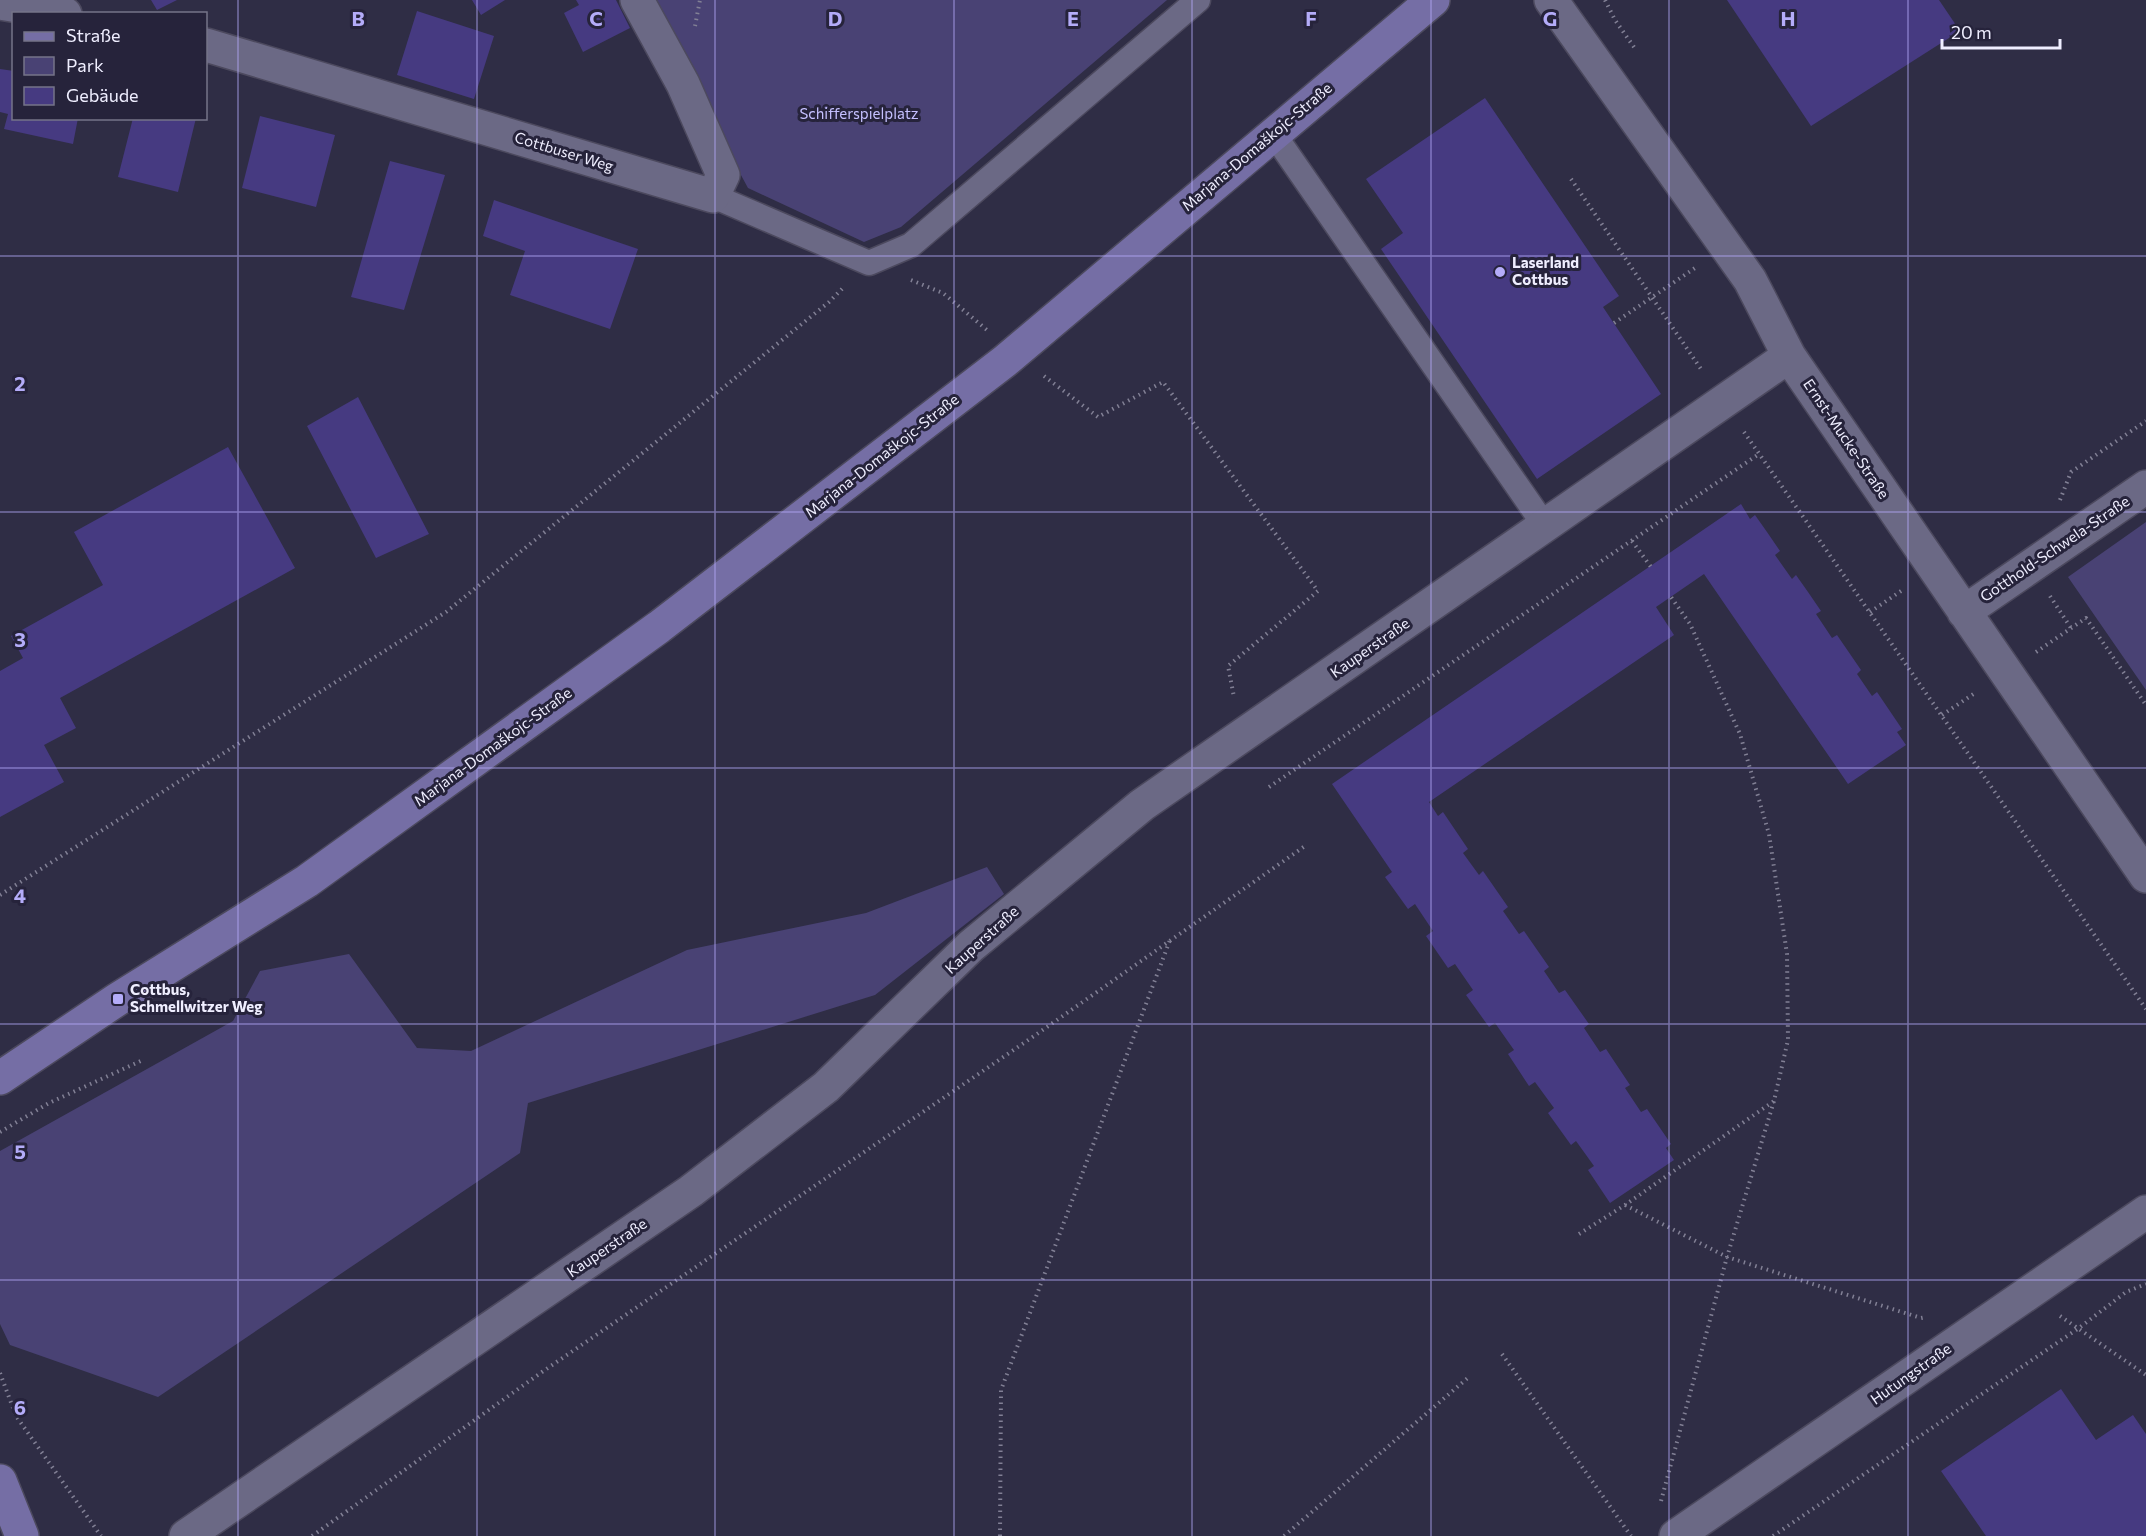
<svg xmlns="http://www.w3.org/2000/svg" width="2146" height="1536" viewBox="0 0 2146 1536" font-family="Commissioner,sans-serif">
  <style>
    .green { fill: #494274 }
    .building { fill: #463a81 }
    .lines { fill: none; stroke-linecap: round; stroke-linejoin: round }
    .lane-casing { stroke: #4c495e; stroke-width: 27 }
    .street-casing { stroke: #4c495e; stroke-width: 36 }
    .secondary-casing { stroke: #4c495e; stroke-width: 36 }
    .path { stroke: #828095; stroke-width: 4; stroke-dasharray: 1.5 4.5; stroke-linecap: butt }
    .lane { stroke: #6b6985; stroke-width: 24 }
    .street { stroke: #6b6985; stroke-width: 33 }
    .secondary { stroke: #756ea5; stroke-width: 33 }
    .grid { fill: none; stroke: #b4acf9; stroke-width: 1.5; stroke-opacity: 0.55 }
    .poi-dot { fill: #b4acf9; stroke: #26233b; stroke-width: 2 }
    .labels { text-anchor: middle; stroke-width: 6; stroke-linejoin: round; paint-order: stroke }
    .park-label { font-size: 15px; fill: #c5c0ff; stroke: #26233b }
    .street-label { font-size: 15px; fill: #efeeff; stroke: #26233b }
    .poi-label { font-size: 15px; font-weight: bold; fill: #efeeff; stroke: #26233b; text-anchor: start }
    .grid-label { font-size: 20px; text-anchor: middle; font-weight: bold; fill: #b4acf9; stroke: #26233b; stroke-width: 6; stroke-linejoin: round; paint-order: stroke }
  </style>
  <rect width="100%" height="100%" fill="#2f2d45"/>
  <path class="green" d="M 646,0 L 1167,0 L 901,227 L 864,242 L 748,188 Z
    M 2146,522 L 2146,690 L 2068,577 Z
    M 987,867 L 1004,894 L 875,995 L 528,1103 L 520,1153 L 158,1397 L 10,1345 L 0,1324 L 0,1151 L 233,1021 L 260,971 L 349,954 L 417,1048 L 471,1051 L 687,950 L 866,913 Z"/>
  <path class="building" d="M 151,0 L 177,0 L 157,10 Z
    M 472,0 L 505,0 L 481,15 Z
    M 576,0 L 616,0 L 630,28 L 583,52 L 564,13 L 579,5 Z
    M 1727,0 L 1939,0 L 1960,31 L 1811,126 Z
    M 417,11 L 494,36 L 474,99 L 397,75 Z
    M 0,69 L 14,71 L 14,118 L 78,118 L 73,144 L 4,129 L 8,114 L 0,112 Z
    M 1485,98 L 1619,296 L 1603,307 L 1661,394 L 1537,479 L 1381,249 L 1403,233 L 1366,179 Z
    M 260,116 L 335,135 L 316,207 L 242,188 Z
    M 133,118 L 196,118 L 178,192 L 118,177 Z
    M 390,161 L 445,175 L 404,310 L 351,297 Z
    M 494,200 L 638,249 L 610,329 L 510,295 L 525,251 L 483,236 Z
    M 358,397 L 429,534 L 376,558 L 307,426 Z
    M 228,447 L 295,568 L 60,698 L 76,728 L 44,745 L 64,782 L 0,817 L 0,671 L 23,658 L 11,636 L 103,585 L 74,532 Z
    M 1741,504 L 1750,519 L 1755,515 L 1767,532 L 1780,551 L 1775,555 L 1792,579 L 1796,575 L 1808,592 L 1821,611 L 1816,614 L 1832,638 L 1837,635 L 1861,670 L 1857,674 L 1872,696 L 1877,692 L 1902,729 L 1897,732 L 1906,745 L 1848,784 L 1704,574 L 1656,607 L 1674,635 L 1429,802 L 1438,816 L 1443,812 L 1468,849 L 1463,853 L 1479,875 L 1483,871 L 1508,907 L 1503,911 L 1519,934 L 1524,931 L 1549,967 L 1544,971 L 1559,993 L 1565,990 L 1589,1024 L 1584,1028 L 1600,1052 L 1606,1049 L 1630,1085 L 1625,1088 L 1641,1112 L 1647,1109 L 1671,1144 L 1666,1148 L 1674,1160 L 1610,1203 L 1588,1170 L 1594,1166 L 1576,1141 L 1571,1145 L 1548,1113 L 1554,1108 L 1535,1082 L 1529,1086 L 1508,1054 L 1514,1050 L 1495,1023 L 1489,1027 L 1466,995 L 1473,990 L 1455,964 L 1448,968 L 1426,936 L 1433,931 L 1415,904 L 1408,909 L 1385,877 L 1392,872 L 1332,784 Z
    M 2061,1389 L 2096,1440 L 2133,1415 L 2146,1434 L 2146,1536 L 1986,1536 L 1941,1471 Z"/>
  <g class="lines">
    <g class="lane-casing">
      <path id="lane" d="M 1273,133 L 1545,526
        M 713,196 L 869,263 L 911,245 L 1198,0"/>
    </g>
    <g class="street-casing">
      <path id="street" d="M 1551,0 L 1750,280 L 1789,356 L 2146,876
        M 0,3 L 65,14
        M 206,45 L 713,196 L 723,175 L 683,84 L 637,0
        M 1964,612 L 2146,487
        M 186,1536 L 691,1191 L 826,1087 L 971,946 L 1142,805 L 1789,356
        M 1676,1536 L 2146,1212"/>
    </g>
    <g class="secondary-casing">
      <path id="secondary" d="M 0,1078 L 118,999 L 307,881 L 659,627 L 1005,361 L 1433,0
        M 0,1481 L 22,1536"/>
    </g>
    <path class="path" d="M 1605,0 L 1615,20 L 1636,50
      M 695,26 L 700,0
      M 1571,179 L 1703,372
      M 911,280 L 943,293 L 987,330
      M 1614,323 L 1695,268
      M 1044,376 L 1098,417 L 1163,382 L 1318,591 L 1228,666 L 1234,697
      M 1744,432 L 2146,1009
      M 2060,500 L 2071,472 L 2146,421
      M 1632,541 L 1651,567
      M 2050,596 L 2071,628
      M 1870,612 L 1904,589
      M 2036,652 L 2086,618 L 2146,705
      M 1942,715 L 1975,693
      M 1269,787 L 1759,454
      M 0,895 L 446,612 L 829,302 L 845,286
      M 0,1132 L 49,1103 L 143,1060
      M 1625,1205 L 1727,1257 L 1921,1318 L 1926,1317
      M 1579,1234 L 1625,1205 L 1774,1101 L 1788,1040 L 1787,954 L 1769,834 L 1740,734 L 1690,624 L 1671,597
      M 2060,1316 L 2146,1375
      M 1502,1354 L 1631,1536
      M 0,1373 L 16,1416 L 101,1536
      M 1661,1501 L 1727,1257 L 1774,1101
      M 312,1536 L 542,1372 L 1037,1034 L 1305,846
      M 1000,1536 L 1001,1390 L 1170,940
      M 1284,1536 L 1470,1376
      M 1773,1536 L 2079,1328 L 2126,1292 L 2146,1284"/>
    <use href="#lane" class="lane"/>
    <use href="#street" class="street"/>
    <use href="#secondary" class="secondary"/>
  </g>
  <path class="grid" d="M 238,0 L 238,1536M 477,0 L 477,1536M 715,0 L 715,1536M 954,0 L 954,1536M 1192,0 L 1192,1536M 1431,0 L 1431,1536M 1669,0 L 1669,1536M 1908,0 L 1908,1536M 0,256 L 2146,256M 0,512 L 2146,512M 0,768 L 2146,768M 0,1024 L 2146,1024M 0,1280 L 2146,1280"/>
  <g class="poi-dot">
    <circle cx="1500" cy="272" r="6"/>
    <rect x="112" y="993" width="12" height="12" rx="3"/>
  </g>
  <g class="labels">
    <g class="park-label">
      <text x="859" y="119">Schifferspielplatz</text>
    </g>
    <g class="street-label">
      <text transform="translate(1257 147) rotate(-40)" y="5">Marjana-Domaškojc-Straße</text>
      <text transform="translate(564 152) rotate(17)" y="5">Cottbuser Weg</text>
      <text transform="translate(1846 439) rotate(56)" y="5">Ernst-Mucke-Straße</text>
      <text transform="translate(882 456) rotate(-38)" y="5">Marjana-Domaškojc-Straße</text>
      <text transform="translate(2055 549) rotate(-34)" y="5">Gotthold-Schwela-Straße</text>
      <text transform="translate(1370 648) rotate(-35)" y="5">Kauperstraße</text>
      <text transform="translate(493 747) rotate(-36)" y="5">Marjana-Domaškojc-Straße</text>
      <text transform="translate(982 940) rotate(-42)" y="5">Kauperstraße</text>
      <text transform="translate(607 1248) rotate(-34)" y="5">Kauperstraße</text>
      <text transform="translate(1911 1374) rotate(-35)" y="5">Hutungstraße</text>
    </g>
    <g class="poi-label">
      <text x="1512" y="268">Laserland<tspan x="1512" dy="17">Cottbus</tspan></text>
      <text x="130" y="995">Cottbus,<tspan x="130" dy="17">Schmellwitzer Weg</tspan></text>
    </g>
  </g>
  <g class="grid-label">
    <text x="358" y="26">B</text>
    <text x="596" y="26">C</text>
    <text x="835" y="26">D</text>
    <text x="1073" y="26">E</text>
    <text x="1311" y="26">F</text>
    <text x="1550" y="26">G</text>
    <text x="1788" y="26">H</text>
    <text x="20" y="391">2</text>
    <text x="20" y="647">3</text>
    <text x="20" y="903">4</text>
    <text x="20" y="1159">5</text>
    <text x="20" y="1415">6</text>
  </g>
  <rect x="12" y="12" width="195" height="108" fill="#26233b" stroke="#767489" stroke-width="1.5"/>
  <rect x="24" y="32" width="30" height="9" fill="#756ea5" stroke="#767489" stroke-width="1.5"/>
  <text x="66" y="42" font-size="18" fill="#efeeff">Straße</text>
  <rect x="24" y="57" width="30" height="18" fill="#494274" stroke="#767489" stroke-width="1.5"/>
  <text x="66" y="72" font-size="18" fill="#efeeff">Park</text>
  <rect x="24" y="87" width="30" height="18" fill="#463a81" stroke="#767489" stroke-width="1.5"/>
  <text x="66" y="102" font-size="18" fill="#efeeff">Gebäude</text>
  <path d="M1942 39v9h118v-9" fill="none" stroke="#efeeff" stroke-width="3"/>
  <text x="1951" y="39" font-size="18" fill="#efeeff" stroke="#26233b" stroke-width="4.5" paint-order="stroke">20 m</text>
</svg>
